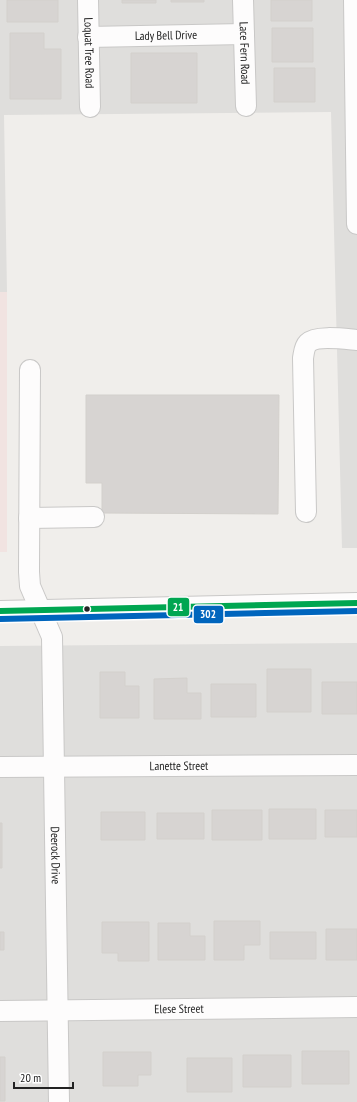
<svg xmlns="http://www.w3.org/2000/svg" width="357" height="1102" viewBox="0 0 357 1102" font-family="'PT Sans Narrow',sans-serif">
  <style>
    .residential { fill: #dfdedc }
    .commercial { fill: #f1e3e1 }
    .building { fill: #d7d4d2; stroke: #d3d0cc }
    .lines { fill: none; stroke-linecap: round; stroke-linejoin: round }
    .minor-casing { stroke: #c9c8c7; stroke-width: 22 }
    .minor { stroke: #fdfcfc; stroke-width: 20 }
    .bus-1-casing { stroke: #fff; stroke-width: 9 }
    .bus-2-casing { stroke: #fff; stroke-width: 9 }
    .bus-1 { stroke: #00a651; stroke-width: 6 }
    .bus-2 { stroke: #0065bd; stroke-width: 6 }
    .bus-dot { fill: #222; stroke: #fff; stroke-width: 1.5 }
    .labels { text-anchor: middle; stroke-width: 3; stroke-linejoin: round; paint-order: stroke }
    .street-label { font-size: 12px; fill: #222; stroke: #fff }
    .line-badge { stroke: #fff; stroke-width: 1.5 }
    .badge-label { font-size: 11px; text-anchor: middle; font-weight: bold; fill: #fff }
  </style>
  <rect width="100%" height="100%" fill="#f0eeeb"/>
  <path class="residential" d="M 0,0 L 357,0 L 357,548 L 342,548 L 331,112 L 4,115 L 7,292 L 0,292 Z
    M 357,643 L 357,1102 L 0,1102 L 0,646 Z"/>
  <path class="commercial" d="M 0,292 L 7,292 L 7,552 L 0,552 Z"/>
  <path class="building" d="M 7,0 L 58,0 L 58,22 L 7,22 Z
    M 122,0 L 156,0 L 156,3 L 122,3 Z
    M 171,0 L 204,0 L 204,2 L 171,2 Z
    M 271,0 L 312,0 L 312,21 L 271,21 Z
    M 272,28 L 313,28 L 313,62 L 272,62 Z
    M 10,33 L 44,33 L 44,49 L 61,49 L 61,99 L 10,99 Z
    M 131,53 L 197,53 L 197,103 L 131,103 Z
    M 274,68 L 315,68 L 315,102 L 274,102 Z
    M 86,395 L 279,395 L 278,514 L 102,513 L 102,483 L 86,483 Z
    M 267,669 L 311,669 L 311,712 L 267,712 Z
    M 100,672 L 125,672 L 125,686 L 139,686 L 139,718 L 100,718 Z
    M 187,678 L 187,693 L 201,693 L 201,719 L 154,719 L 154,679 Z
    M 322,682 L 357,682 L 357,714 L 322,714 Z
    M 211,684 L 256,684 L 256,717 L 211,717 Z
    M 269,809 L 316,809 L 316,839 L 269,839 Z
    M 212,810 L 262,810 L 262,840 L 212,840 Z
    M 325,810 L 357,810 L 357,837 L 325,837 Z
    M 101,812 L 145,812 L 145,840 L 101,840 Z
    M 157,813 L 204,813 L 204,839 L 157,839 Z
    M 0,823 L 2,823 L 2,868 L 0,868 Z
    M 214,921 L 260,921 L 260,945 L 244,945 L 244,960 L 214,960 Z
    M 102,922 L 149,922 L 149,961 L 118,961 L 118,953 L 102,953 Z
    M 158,923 L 190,923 L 190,936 L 205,936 L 205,960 L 158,960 Z
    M 326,929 L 357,929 L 357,960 L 326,960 Z
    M 0,932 L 4,932 L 4,950 L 0,950 Z
    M 270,932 L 316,932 L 316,959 L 270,959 Z
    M 302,1051 L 349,1051 L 349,1084 L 302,1084 Z
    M 103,1052 L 151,1052 L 151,1075 L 138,1075 L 138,1086 L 103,1086 Z
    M 243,1055 L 291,1055 L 291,1087 L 243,1087 Z
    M 0,1057 L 5,1057 L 5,1101 L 0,1101 Z
    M 187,1058 L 232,1058 L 232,1092 L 187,1092 Z"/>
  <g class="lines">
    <g class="minor-casing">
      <g id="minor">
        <path id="s1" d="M 88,0 L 90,107"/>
        <path id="s2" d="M 243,0 L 246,106"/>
        <path d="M 354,0 L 357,224"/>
        <path id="s3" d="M 88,37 L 244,34"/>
        <path id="s4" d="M 30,370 L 29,572 L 30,586 L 52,637 L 59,1102"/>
        <path d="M 306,512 L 303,358 C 304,353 304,347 308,343 C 316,335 345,339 357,340"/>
        <path d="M 29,518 L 94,517"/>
        <path d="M 0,611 L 357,603"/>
        <path id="s5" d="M 0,767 L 357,765"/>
        <path id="s6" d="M 0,1011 L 357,1007"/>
      </g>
    </g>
    <use href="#minor" class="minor"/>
    <g class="bus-1-casing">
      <path id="bus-1" d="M 0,611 L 357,603"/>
    </g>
    <g class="bus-2-casing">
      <path id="bus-2" d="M 0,619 L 357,611"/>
    </g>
    <use href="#bus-1" class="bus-1"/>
    <use href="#bus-2" class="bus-2"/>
  </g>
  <circle class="bus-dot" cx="87" cy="609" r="3.5"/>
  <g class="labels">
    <g class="street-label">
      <text dy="4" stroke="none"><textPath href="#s3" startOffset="78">Lady Bell Drive</textPath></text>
      <text dy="4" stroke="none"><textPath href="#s1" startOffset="53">Loquat Tree Road</textPath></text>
      <text dy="4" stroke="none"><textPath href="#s2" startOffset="53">Lace Fern Road</textPath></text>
      <text dy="4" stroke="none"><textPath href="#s5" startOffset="179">Lanette Street</textPath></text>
      <text dy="4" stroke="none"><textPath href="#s4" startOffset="490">Deerock Drive</textPath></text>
      <text dy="4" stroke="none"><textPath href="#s6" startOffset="179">Elese Street</textPath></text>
    </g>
  </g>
  <g class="line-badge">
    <rect x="167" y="597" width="23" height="20" rx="4" fill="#00a651"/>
    <rect x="193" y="605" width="31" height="19" rx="4" fill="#0065bd"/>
  </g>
  <g class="badge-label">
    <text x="178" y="611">21</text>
    <text x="208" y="618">302</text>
  </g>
  <path d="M14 1082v6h59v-6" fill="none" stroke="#222222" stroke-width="2"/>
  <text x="20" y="1082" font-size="12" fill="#222222" stroke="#ffffff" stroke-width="3" paint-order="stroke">20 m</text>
</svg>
